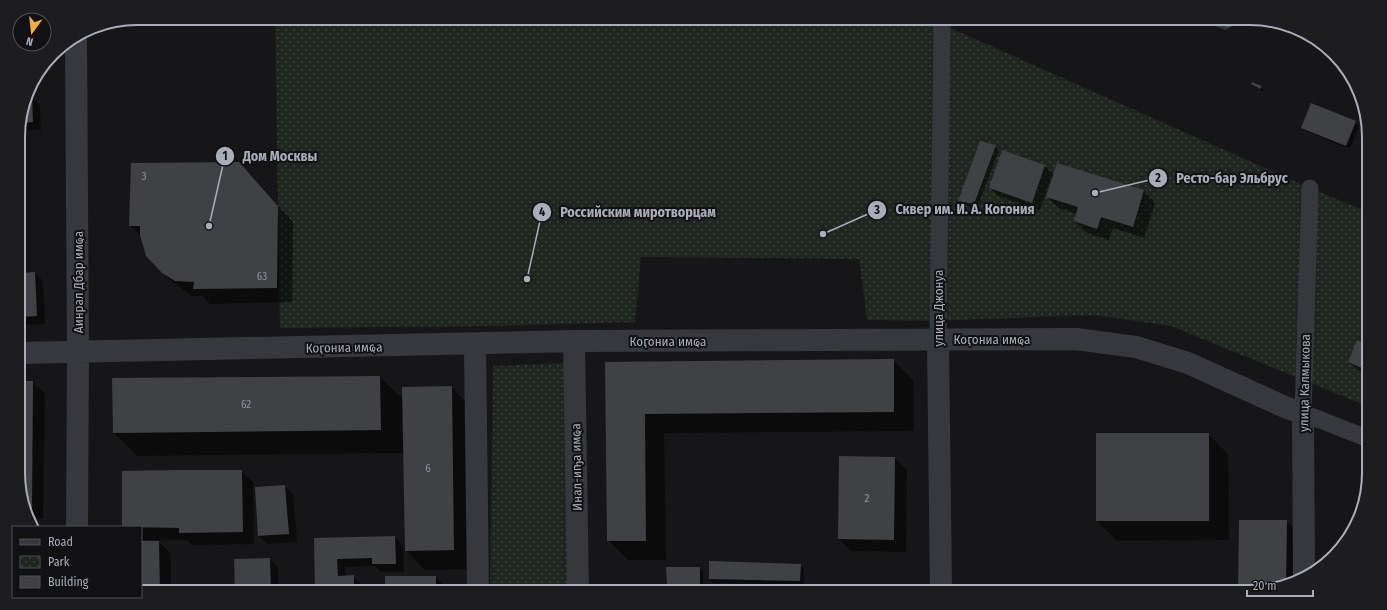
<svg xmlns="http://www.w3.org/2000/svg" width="1387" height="610" viewBox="0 0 1387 610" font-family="'Fira Sans Condensed',sans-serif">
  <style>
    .park { fill: url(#park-dots) }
    .water { fill: url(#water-waves) }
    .shadow { fill: #0007 }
    .building { fill: #404145 }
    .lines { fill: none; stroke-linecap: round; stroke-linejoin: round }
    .pedestrian { stroke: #37383d; stroke-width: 17 }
    .minor { stroke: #37383d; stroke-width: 22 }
    .labels { text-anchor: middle; stroke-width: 4; stroke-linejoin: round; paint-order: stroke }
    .number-label { font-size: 11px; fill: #8e929b }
    .street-label { font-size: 13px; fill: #a8adb8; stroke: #111113 }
    .rim { fill: none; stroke: #a8adb8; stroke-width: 2 }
    .leader { fill: none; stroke: #a8adb8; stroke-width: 1.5 }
    .callout-dot { fill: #a8adb8; stroke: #111113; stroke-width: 1.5 }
    .mark-label { font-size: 12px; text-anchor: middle; font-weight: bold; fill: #111 }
    .callout-label { font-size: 14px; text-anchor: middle; font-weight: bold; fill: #a8adb8; stroke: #111113; stroke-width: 4; stroke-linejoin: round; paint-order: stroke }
  </style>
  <defs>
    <pattern id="park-dots" width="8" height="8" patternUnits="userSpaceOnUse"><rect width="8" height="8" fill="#1e261f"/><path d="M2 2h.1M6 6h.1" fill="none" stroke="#3c433d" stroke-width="1.8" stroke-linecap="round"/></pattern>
    <pattern id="water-waves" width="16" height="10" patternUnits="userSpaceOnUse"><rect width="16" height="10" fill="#2c353c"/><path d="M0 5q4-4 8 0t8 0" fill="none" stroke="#485056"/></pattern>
  </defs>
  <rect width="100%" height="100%" fill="#161618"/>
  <path class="park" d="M 275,18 L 928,18 L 1310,188 L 1368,212 L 1369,407 L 1171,326 L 1093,315 L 929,321 L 867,320 L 859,259 L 641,257 L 635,322 L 486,326 L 280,328 Z
    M 567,363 L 567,592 L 490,592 L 493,366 Z"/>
  <path class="water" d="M 1196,18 L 1250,18 L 1295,27 L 1313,41 L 1286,26 L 1238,23 L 1225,30 Z"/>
  <path class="shadow" d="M 1253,83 L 1261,87 L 1265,92 L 1256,88 Z
    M 27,97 L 32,97 L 40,105 L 41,130 L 18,131 Z
    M 1355,122 L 1359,126 L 1350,149 L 1306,131 L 1302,127 Z
    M 995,146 L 999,150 L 977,208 L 963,205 L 959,201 Z
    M 1045,166 L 1054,175 L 1144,191 L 1155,203 L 1144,238 L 1113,228 L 1109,240 L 1087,233 L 1075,221 L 1077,214 L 1059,208 L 1047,197 L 1053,179 L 1051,178 L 1040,210 L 998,196 L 990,188 Z
    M 254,179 L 293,222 L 292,302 L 210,304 L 202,296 L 192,296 L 170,280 L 154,265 L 147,256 L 142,237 L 130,225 Z
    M 18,225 L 20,274 L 35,273 L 43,281 L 45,324 L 19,325 Z
    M 1369,346 L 1369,375 L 1358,370 L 1349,362 Z
    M 893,360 L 913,380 L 914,431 L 664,433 L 666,560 L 628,560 L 608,540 L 606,363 Z
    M 380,377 L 404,400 L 451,387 L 471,407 L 473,569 L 425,570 L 406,550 L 404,453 L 137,456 L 114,433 Z
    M 19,382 L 33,382 L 45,394 L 43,519 L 32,519 L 19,489 Z
    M 1208,434 L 1228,454 L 1229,540 L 1117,541 L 1097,521 Z
    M 840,457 L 895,458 L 907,470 L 906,552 L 851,551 L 839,539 Z
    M 241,471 L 253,482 L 254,544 L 192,545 L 187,540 L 141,540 L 141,527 Z
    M 285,486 L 293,494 L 297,542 L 268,544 L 259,536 Z
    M 1286,521 L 1298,533 L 1298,581 L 1288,586 L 1258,592 Z
    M 395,537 L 403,546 L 404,572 L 381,572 L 375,566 L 345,567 L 345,577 L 353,576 L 362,585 L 362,592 L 316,592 L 315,539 Z
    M 141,542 L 159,542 L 171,554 L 171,589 L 209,588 L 213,592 L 141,592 Z
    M 270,559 L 278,567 L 279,592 L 236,592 Z
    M 800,565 L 804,569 L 804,585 L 713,583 L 710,579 Z
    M 699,568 L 703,572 L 703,592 L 687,592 L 687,587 L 672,587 L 668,583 Z
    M 435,577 L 444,585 L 444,592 L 386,592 Z"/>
  <path class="building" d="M 1252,82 L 1262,86 L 1260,89 L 1251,84 Z
    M 27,96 L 32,96 L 33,122 L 20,123 Z
    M 1311,103 L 1356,121 L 1346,146 L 1301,128 Z
    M 980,141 L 996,145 L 974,204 L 958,201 Z
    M 1002,150 L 1045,165 L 1032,203 L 989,188 Z
    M 239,162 L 278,206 L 277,288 L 193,289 L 194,282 L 175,281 L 162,273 L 146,256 L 140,235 L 140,226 L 129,226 L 131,163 Z
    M 1057,163 L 1144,190 L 1133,227 L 1101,217 L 1097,229 L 1074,221 L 1078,207 L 1046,197 Z
    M 35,272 L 37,316 L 19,317 L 19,273 Z
    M 1357,340 L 1369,345 L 1369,371 L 1348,362 Z
    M 894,359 L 894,412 L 645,414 L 646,541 L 607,541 L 605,362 Z
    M 380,376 L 381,430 L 113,433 L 112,378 Z
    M 19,381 L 33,381 L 32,508 L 27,508 L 19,489 Z
    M 452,386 L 454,550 L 405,551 L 402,387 Z
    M 1096,433 L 1209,433 L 1209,521 L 1096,521 Z
    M 839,456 L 895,457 L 894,540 L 838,539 Z
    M 179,470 L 242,470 L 243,532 L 179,533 L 179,528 L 122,527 L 122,471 Z
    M 285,485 L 289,534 L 258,536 L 255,487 Z
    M 1239,520 L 1287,520 L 1286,586 L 1258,592 L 1238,592 Z
    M 395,536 L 396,564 L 372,564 L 372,558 L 337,559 L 338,576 L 354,575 L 354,592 L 315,592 L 314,538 Z
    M 141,541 L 159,541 L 160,592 L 141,592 Z
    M 270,558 L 271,592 L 235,592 L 234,559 Z
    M 709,561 L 801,564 L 800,581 L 709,579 Z
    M 666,567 L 700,567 L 700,592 L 686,592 L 686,584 L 667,584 Z
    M 385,576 L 436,576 L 436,592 L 385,592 Z
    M 210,587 L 210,592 L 167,592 L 167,588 Z"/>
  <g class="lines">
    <path class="pedestrian" d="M 1310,188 L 1303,413 L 1369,439
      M 938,340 L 942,24"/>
    <path class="minor" d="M 76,37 L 78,354 L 77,527
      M 938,340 L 941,592
      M 574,341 L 578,592
      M 475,344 L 478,592
      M 19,353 L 574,341 L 1076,339 L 1136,347 L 1188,363 L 1287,408 L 1303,413 L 1304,577"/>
  </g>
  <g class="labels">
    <g class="number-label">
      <text x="144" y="180">3</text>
      <text x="262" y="280">63</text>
      <text x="246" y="408">62</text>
      <text x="428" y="472">6</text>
      <text x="867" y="502">2</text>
    </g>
    <g class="street-label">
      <text transform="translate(78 282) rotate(-90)" y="5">Аинрал Дбар имҩа</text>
      <text transform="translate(938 308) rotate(-90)" y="5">улица Джонуа</text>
      <text x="992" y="344">Коӷониа имҩа</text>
      <text x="668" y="346">Коӷониа имҩа</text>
      <text transform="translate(344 347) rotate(-1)" y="5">Коӷониа имҩа</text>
      <text transform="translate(1304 383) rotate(-89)" y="5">улица Калмыкова</text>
      <text transform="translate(576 467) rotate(-91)" y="5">Инал-иҧа имҩа</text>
    </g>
  </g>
  <path d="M0 0H1387V610H0ZM137 25H1250A112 112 0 0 1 1362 137V473A112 112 0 0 1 1250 585H137A112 112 0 0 1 25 473V137A112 112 0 0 1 137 25Z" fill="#1d1d20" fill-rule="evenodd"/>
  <path class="rim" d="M137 25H1250A112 112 0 0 1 1362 137V473A112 112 0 0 1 1250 585H137A112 112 0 0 1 25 473V137A112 112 0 0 1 137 25Z"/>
  <path class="leader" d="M209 226L225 156M1095 193L1158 178M823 234L877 210M527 279L542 212"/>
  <g class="callout-dot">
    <circle cx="209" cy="226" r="4"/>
    <circle cx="1095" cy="193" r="4"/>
    <circle cx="823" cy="234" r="4"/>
    <circle cx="527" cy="279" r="4"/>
    <circle cx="225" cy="156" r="10"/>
    <circle cx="1158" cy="178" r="10"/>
    <circle cx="877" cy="210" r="10"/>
    <circle cx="542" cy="212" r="10"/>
  </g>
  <g class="mark-label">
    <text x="225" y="160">1</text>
    <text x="1158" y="182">2</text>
    <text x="877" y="214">3</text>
    <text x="542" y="216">4</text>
  </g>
  <g class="callout-label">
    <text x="280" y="161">Дом Москвы</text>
    <text x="1232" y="183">Ресто-бар Эльбрус</text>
    <text x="965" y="214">Сквер им. И. А. Когония</text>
    <text x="638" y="217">Российским миротворцам</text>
  </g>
  <rect x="12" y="526" width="130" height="72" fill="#111113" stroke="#4d4f55"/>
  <rect x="20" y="539" width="20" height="6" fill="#37383d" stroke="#4d4f55"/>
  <text x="48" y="546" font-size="12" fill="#a8adb8">Road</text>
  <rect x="20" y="556" width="20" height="12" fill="url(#park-dots)" stroke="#4d4f55"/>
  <text x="48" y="566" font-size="12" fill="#a8adb8">Park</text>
  <rect x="20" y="576" width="20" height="12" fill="#404145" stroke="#4d4f55"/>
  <text x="48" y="586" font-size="12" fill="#a8adb8">Building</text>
  <g transform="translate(32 32) rotate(195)"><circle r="19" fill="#111113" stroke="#4d4f55"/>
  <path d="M0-3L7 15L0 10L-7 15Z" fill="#f2b134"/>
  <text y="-6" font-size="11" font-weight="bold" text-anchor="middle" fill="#a8adb8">N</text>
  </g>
  <path d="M1247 590v6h66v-6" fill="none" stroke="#a8adb8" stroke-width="2"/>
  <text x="1253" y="590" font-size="12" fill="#a8adb8" stroke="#111113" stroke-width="3" paint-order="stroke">20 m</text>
</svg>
